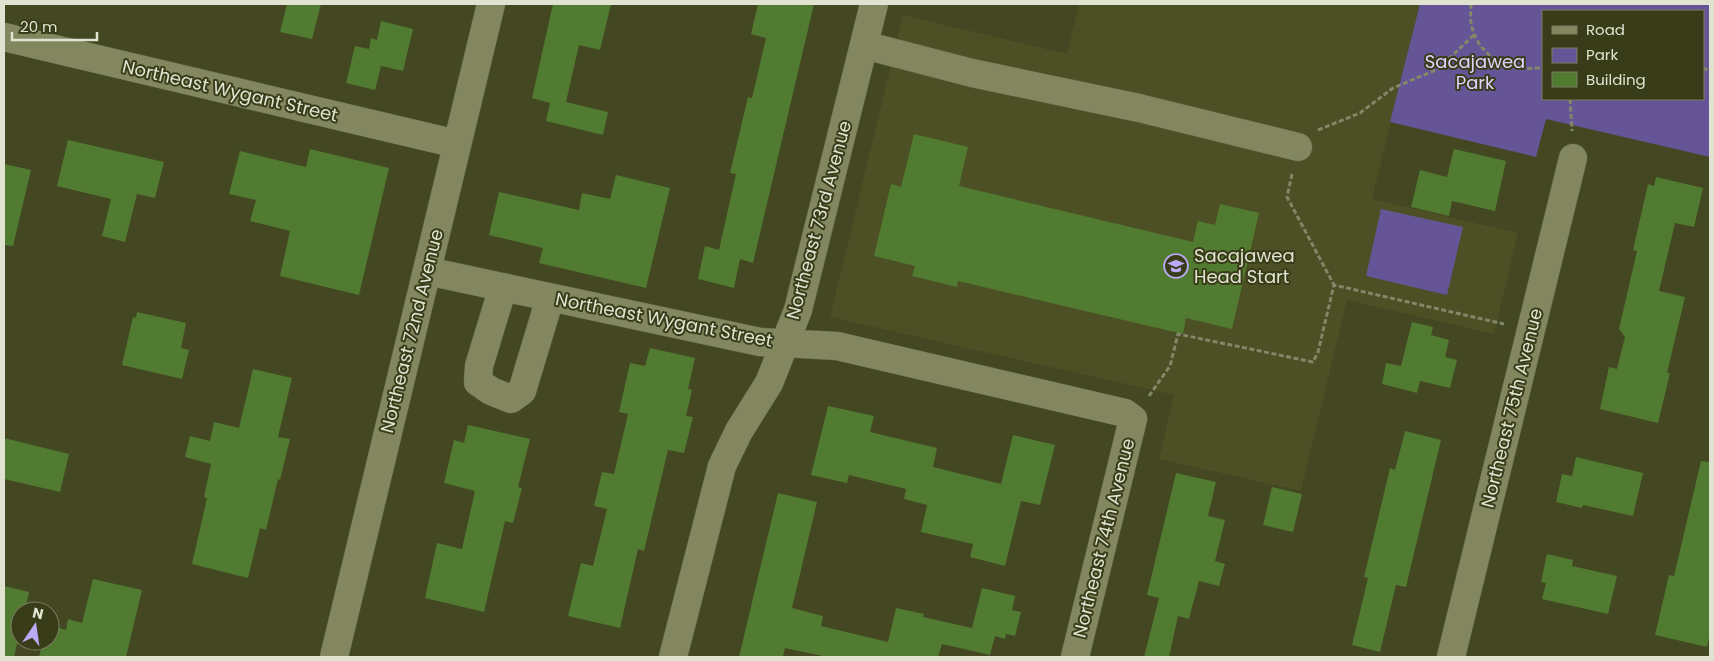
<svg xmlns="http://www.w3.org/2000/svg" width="1714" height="661" viewBox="0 0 1714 661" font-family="Poppins,sans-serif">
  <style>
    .built { fill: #4c5024 }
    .green { fill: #655597; fill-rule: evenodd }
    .building { fill: #517b31 }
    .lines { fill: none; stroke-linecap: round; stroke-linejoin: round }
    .minor-casing { stroke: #616443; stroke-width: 29 }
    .path { stroke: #838769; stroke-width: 3; stroke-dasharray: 5 2.5; stroke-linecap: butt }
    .minor { stroke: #828760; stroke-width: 28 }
    .labels { text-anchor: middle; stroke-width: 4; stroke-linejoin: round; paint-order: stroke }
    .park-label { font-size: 18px; fill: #ddd5ff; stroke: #393c18 }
    .street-label { font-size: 18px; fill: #e0e3cf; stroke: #393c18 }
    .poi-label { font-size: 18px; fill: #e0e3cf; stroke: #393c18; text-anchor: start }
  </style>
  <rect width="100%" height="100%" fill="#434722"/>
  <path class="built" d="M 1079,4 L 1420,4 L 1372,199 L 1518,233 L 1494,334 L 1347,300 L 1301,491 L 1159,459 L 1174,395 L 830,317 L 903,15 L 1067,54 Z"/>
  <path class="green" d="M 1420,4 L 1710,4 L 1710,157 L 1546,119 L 1536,157 L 1390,122 ZM 1543,11 L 1703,11 L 1703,99 L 1543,99 Z
    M 1381,209 L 1463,227 L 1447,295 L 1366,276 Z"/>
  <path class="building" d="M 287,4 L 321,4 L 312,39 L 280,32 Z
    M 553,4 L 611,4 L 600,50 L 579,45 L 566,102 L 608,112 L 603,135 L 546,121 L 550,103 L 532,98 Z
    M 758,4 L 814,4 L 753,263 L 740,259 L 734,288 L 698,279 L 705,246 L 719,250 L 736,174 L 730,173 L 748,97 L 752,98 L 766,38 L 751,34 Z
    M 381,21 L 413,29 L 403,71 L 381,66 L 375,90 L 346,83 L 355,46 L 369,49 L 371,38 L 377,40 Z
    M 914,134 L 968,147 L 959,186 L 1193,242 L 1198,221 L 1215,225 L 1220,204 L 1259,213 L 1232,329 L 1186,318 L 1183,334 L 958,281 L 957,287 L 912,276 L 915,266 L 874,256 L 891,184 L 901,187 Z
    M 68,140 L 164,162 L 155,198 L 137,194 L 125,242 L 102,236 L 111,199 L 57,186 Z
    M 310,149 L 389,168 L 359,295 L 280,276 L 290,231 L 250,221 L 256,200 L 229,194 L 240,151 L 306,167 Z
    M 1454,149 L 1506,161 L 1495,211 L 1452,201 L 1449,216 L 1411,207 L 1420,170 L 1447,177 Z
    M 4,164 L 31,170 L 13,246 L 4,245 Z
    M 616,175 L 670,188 L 646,288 L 539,263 L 543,248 L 489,235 L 499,192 L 579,210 L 582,193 L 610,199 Z
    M 1656,177 L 1703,188 L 1694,227 L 1675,223 L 1659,291 L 1685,297 L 1667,373 L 1670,373 L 1658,423 L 1600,409 L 1609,367 L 1617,369 L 1625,337 L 1619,329 L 1637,251 L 1633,250 L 1648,184 L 1654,186 Z
    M 137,312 L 186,323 L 181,348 L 189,350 L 182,379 L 122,365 L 133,317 L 136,318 Z
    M 1412,322 L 1433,327 L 1431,335 L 1449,340 L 1445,357 L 1457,360 L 1450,388 L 1420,381 L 1417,393 L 1382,384 L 1386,363 L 1401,366 Z
    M 650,348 L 695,358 L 688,389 L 692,390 L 686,416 L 693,417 L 684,453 L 668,450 L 644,551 L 638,549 L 620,628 L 568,616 L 581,563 L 593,566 L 607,509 L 594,506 L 602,472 L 614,474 L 628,414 L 619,412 L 630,363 L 645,366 Z
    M 253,369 L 292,378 L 278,437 L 290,439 L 280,480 L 278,479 L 266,530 L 260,528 L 248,578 L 192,564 L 207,498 L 204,497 L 211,464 L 185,457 L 190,436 L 210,441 L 214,422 L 239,428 Z
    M 828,406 L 874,416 L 870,432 L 937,448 L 933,467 L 1001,484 L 1013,435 L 1055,445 L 1040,505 L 1021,501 L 1005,566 L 970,557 L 973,544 L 921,532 L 927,505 L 904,499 L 906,489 L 849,475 L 847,483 L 811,475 Z
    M 468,425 L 530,439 L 518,487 L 522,488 L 513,523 L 505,521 L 484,612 L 425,598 L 437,543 L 462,549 L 475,491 L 444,483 L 454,440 L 464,443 Z
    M 1405,431 L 1441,440 L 1406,587 L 1396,585 L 1380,652 L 1352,645 L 1368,578 L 1364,577 L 1390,468 L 1395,470 Z
    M 4,438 L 69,454 L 60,492 L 4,479 Z
    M 1576,457 L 1643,473 L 1633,516 L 1583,505 L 1582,508 L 1556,502 L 1562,474 L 1572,476 Z
    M 1701,461 L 1710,462 L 1710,633 L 1707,647 L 1655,635 L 1669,575 L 1674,576 Z
    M 1176,473 L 1216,482 L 1208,516 L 1225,520 L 1215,561 L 1225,564 L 1219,586 L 1199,581 L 1189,619 L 1178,616 L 1169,657 L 1144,657 L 1159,598 L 1147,595 Z
    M 1272,487 L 1302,494 L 1293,532 L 1263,525 Z
    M 778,493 L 817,502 L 792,608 L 823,616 L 821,626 L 888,642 L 896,608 L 924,614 L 923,617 L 972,628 L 982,588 L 1015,596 L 1012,610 L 1021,612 L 1015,636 L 1006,634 L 1005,639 L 995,636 L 990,655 L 942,644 L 938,657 L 827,657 L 785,648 L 783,657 L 739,657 Z
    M 1547,554 L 1573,560 L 1572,566 L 1617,576 L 1608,614 L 1542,599 L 1546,583 L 1541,582 Z
    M 93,579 L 142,590 L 126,657 L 39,657 L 43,641 L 50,641 L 50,625 L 66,630 L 68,619 L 82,623 Z
    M 4,586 L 29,592 L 25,611 L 20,611 L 20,630 L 14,657 L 4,657 Z"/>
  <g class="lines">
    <g class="minor-casing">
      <path id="minor" d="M 4,37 L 457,144
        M 864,45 L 972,73 L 1139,108 L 1298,147
        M 427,271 L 760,342 L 837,346 L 1125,413 L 1133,419 L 1075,657
        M 503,287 L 479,366 L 478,382 L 491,391 L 511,399 L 522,391 L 550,298
        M 334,657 L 491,4
        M 673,657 L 722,466 L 739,431 L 769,383 L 798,310 L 874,4
        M 1451,657 L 1573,158"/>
    </g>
    <path class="path" d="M 1471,4 C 1471,10 1470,17 1471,23 C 1477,57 1511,74 1543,67
      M 1703,68 L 1710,71
      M 1570,99 L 1572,131
      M 1318,130 L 1360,113 L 1393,88 L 1438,69 L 1475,34
      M 1292,174 L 1287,197 L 1334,285
      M 1149,396 L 1170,366 L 1178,334 L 1313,362 L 1318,352 L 1334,285 L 1504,324"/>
    <use href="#minor" class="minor"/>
  </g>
  <defs>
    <g id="school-ring" transform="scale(1.25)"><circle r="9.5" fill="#393c18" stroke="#baaaf6" stroke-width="1.5"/><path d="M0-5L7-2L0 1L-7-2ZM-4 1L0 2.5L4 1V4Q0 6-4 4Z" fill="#baaaf6"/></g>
  </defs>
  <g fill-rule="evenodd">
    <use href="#school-ring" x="1176" y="266"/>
  </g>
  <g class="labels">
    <g class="park-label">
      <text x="1475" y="68">Sacajawea<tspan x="1475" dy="21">Park</tspan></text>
    </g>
    <g class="street-label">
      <text transform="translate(230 91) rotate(13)" y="6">Northeast Wygant Street</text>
      <text transform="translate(819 220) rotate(-75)" y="6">Northeast 73rd Avenue</text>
      <text transform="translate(664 320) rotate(11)" y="6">Northeast Wygant Street</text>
      <text transform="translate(412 331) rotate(-76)" y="6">Northeast 72nd Avenue</text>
      <text transform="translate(1512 408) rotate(-76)" y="6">Northeast 75th Avenue</text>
      <text transform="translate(1104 538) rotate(-76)" y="6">Northeast 74th Avenue</text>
    </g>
    <g class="poi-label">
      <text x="1194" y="262">Sacajawea<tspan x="1194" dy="21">Head Start</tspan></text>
    </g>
  </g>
  <rect width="1714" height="661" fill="none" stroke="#e0e3cf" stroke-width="10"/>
  <rect x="1542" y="10" width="162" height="90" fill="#393c18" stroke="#7c7f61"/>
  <rect x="1552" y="26" width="25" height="8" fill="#828760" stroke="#7c7f61"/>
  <text x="1586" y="35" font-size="15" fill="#e0e3cf">Road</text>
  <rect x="1552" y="48" width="25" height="15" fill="#655597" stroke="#7c7f61"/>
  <text x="1586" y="60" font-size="15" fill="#e0e3cf">Park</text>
  <rect x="1552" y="72" width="25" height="15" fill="#517b31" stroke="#7c7f61"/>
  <text x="1586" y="85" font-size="15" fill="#e0e3cf">Building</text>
  <g transform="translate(35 626) rotate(13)"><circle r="24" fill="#393c18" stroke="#7c7f61"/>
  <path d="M0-4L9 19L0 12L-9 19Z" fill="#baaaf6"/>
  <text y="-8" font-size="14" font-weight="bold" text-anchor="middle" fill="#e0e3cf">N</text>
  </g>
  <path d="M12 32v8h85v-8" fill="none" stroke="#e0e3cf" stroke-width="2.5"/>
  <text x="20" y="32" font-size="15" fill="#e0e3cf" stroke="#393c18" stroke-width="4" paint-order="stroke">20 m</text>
</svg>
